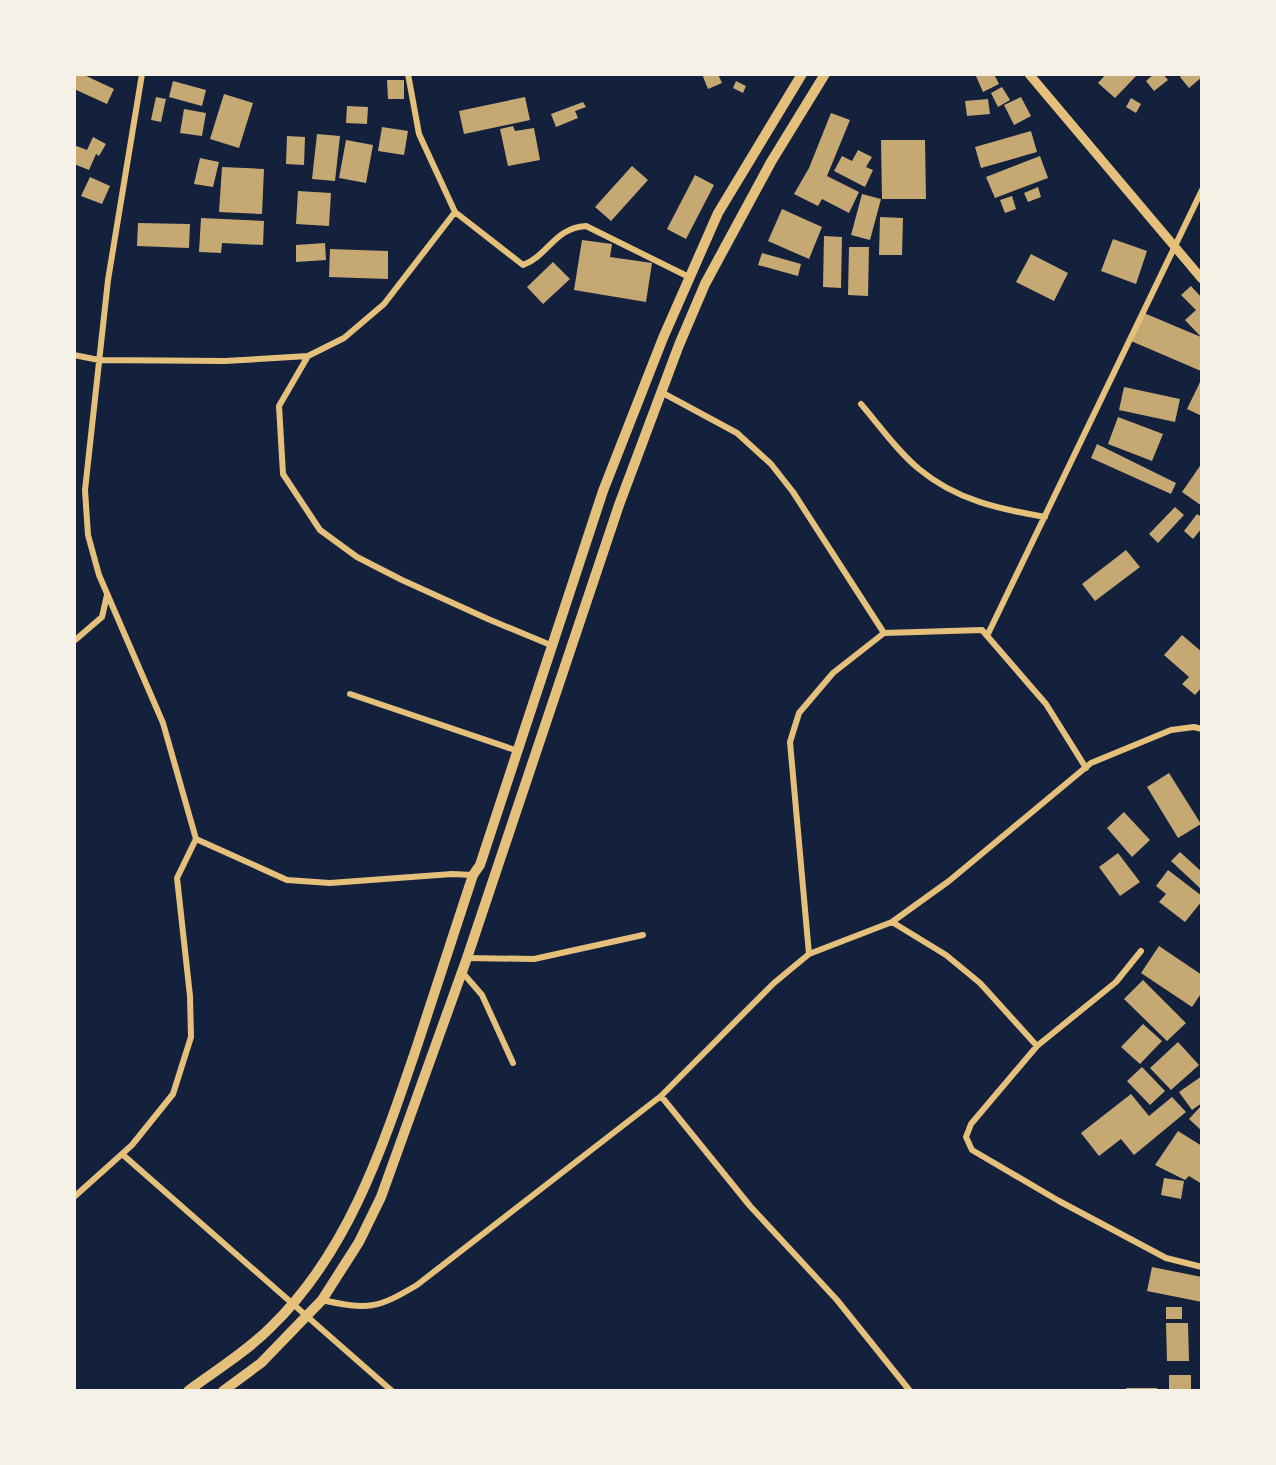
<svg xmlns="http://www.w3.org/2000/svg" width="1276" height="1465" viewBox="0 0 1276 1465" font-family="Figtree,sans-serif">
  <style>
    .building { fill: #c6a872 }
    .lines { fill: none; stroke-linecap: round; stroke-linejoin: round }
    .minor { stroke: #e5c07b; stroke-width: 6 }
    .secondary { stroke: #e5c07b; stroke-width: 9 }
    .primary { stroke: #e5c07b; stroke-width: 10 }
  </style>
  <rect width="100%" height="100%" fill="#14213d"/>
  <path class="building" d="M 74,74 L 82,74 L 114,89 L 107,104 L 74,89 Z
    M 702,74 L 718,74 L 722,83 L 708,89 Z
    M 975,74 L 994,74 L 999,84 L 983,92 Z
    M 1106,74 L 1138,74 L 1115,98 L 1098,83 Z
    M 1154,74 L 1163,74 L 1168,80 L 1154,91 L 1146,81 Z
    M 1183,74 L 1202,74 L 1202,77 L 1189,88 L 1180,77 Z
    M 387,80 L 404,80 L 404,99 L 388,99 Z
    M 173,81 L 206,90 L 202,106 L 169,97 Z
    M 736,81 L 746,86 L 743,93 L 733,88 Z
    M 1002,87 L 1010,100 L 998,107 L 991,93 Z
    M 224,94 L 253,103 L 239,148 L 210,139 Z
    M 156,97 L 166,99 L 161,122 L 151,120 Z
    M 525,97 L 530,120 L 464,134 L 459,111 Z
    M 1021,97 L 1031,116 L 1014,125 L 1004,105 Z
    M 1131,98 L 1141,104 L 1136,113 L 1126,107 Z
    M 988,99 L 990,114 L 967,116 L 965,101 Z
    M 583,102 L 586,107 L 575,111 L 578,118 L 556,127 L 551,114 Z
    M 347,106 L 368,107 L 367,124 L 346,123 Z
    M 184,109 L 206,113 L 202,136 L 180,133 Z
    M 831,113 L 850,120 L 827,176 L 859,192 L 849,213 L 822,199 L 818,206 L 794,194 L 809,168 Z
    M 513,126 L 515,131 L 534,128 L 540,160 L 508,166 L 500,129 Z
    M 382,127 L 408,131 L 404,155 L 378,151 Z
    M 1031,131 L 1037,152 L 981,168 L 975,147 Z
    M 317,134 L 340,136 L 335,181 L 312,179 Z
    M 287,136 L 305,137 L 304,165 L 286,164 Z
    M 93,137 L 106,144 L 99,156 L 96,154 L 89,170 L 74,164 L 74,145 L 87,150 Z
    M 346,140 L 373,145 L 366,183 L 339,178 Z
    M 881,140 L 925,140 L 926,199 L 882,199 Z
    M 858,150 L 872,157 L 866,167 L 873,170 L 865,187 L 834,171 L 842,156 L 852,161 Z
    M 1040,156 L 1048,178 L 995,198 L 986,177 Z
    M 200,158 L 219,162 L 213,187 L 194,184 Z
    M 632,166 L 648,180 L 611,221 L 595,207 Z
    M 222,167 L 264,169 L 262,214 L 219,212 Z
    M 695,175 L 714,185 L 686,239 L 667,229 Z
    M 90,177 L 110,186 L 102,204 L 81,196 Z
    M 1038,187 L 1041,197 L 1028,202 L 1024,193 Z
    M 298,191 L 331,193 L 329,226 L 296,224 Z
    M 862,194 L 881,199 L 870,240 L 851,235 Z
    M 1012,196 L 1016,209 L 1005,213 L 1000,200 Z
    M 782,209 L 822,227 L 809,259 L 768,241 Z
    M 880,217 L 903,218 L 902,255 L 879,255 Z
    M 201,218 L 264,221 L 263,245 L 222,243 L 221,253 L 199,252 Z
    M 138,223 L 190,224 L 189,248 L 137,246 Z
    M 824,236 L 842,237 L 841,288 L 823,287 Z
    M 1113,239 L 1147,251 L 1136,284 L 1101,271 Z
    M 582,240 L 612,244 L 610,257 L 652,263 L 646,302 L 574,290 Z
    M 325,243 L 326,260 L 296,262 L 296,245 Z
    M 849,247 L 869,247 L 868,296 L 848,295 Z
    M 330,249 L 388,251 L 388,279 L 329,277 Z
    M 762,253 L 801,264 L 798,276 L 758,265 Z
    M 1031,254 L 1068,273 L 1054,301 L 1016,282 Z
    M 553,262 L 570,279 L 543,304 L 527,287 Z
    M 1191,286 L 1202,298 L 1201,371 L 1131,341 L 1144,313 L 1201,337 L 1185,320 L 1196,310 L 1181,295 Z
    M 1202,378 L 1202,416 L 1187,409 Z
    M 1124,387 L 1180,399 L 1175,422 L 1119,410 Z
    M 1118,417 L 1163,434 L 1152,461 L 1108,444 Z
    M 1097,444 L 1176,483 L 1171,494 L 1091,458 Z
    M 1202,463 L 1202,506 L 1182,492 Z
    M 1175,507 L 1184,515 L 1158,543 L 1149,534 Z
    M 1197,514 L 1202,517 L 1202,528 L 1193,539 L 1184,531 Z
    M 1126,550 L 1140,567 L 1095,601 L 1082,584 Z
    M 1182,635 L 1202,652 L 1202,687 L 1195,695 L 1182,684 L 1189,677 L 1164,655 Z
    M 1169,773 L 1201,824 L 1178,838 L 1147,787 Z
    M 1124,812 L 1150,840 L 1132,857 L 1107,828 Z
    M 1180,852 L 1202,872 L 1202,890 L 1171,861 Z
    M 1118,853 L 1140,882 L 1120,896 L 1099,867 Z
    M 1168,870 L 1202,896 L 1202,901 L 1185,922 L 1159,902 L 1166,894 L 1156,886 Z
    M 1159,946 L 1202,975 L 1202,992 L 1192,1007 L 1141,973 Z
    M 1143,980 L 1186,1023 L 1167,1041 L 1124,999 Z
    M 1143,1024 L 1162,1041 L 1140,1064 L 1121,1047 Z
    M 1178,1042 L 1199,1065 L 1171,1090 L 1150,1068 Z
    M 1142,1067 L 1165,1091 L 1150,1105 L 1127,1081 Z
    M 1202,1076 L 1202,1103 L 1192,1110 L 1179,1092 Z
    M 1131,1094 L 1149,1116 L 1172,1097 L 1186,1112 L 1134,1155 L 1121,1139 L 1099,1156 L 1081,1133 Z
    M 1200,1107 L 1202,1109 L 1202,1131 L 1189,1119 Z
    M 1178,1131 L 1202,1146 L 1202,1184 L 1189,1176 L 1185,1180 L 1155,1165 Z
    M 1164,1178 L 1184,1181 L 1181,1199 L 1161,1195 Z
    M 1152,1267 L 1202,1277 L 1202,1302 L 1147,1291 Z
    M 1166,1307 L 1182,1307 L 1182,1319 L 1166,1319 Z
    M 1166,1323 L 1188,1323 L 1189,1361 L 1167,1361 Z
    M 1169,1375 L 1191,1375 L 1191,1391 L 1169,1391 Z
    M 1126,1388 L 1157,1388 L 1157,1391 L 1126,1391 Z"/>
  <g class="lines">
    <path class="minor" d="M 142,74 L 108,280 L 85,490 L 88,535 L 99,575 L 163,723 L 196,839 L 287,880 L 330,883 L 452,874 L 473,875
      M 408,74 L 419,134 L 455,212
      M 74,355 L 99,360 L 225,361 L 308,356 L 344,338 L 384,304 L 455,212 L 523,265 C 549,255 554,228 586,226 L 689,277
      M 308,356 L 279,406 L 283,474 L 320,530 L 357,557 L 402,580 L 488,619 L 553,646
      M 661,392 L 737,433 L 771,464 L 793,492 L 884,633
      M 861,404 C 879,425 897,451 919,469 C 956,500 999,509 1045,517
      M 987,636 L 1202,190
      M 74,641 L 102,617 L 107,595
      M 350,694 L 518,751
      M 892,922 L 946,955 L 980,983 L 1037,1046
      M 1141,951 L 1116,982 L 1037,1046 L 971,1124 L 966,1137 L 972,1150 L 1059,1201 L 1166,1258 L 1202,1267
      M 809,954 L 790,742 L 799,713 L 833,673 L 884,633 L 982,630 L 1046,704 L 1086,768
      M 467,958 L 534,959 L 643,935
      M 462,972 L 482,995 L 513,1063
      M 661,1096 L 750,1206 L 837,1300 L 910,1391
      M 122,1154 L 392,1391
      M 74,1197 L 132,1145 L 173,1094 L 191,1037 L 190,996 L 177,878 L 196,839
      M 322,1300 C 368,1310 377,1309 417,1285 L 661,1096 L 774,983 L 809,954 L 892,922 L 949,881 L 1091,763 L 1171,730 L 1194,727 L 1202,729"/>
    <path class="secondary" d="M 1029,74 L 1202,279"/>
    <path class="primary" d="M 188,1391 C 215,1371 246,1352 270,1328 C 348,1253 382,1149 416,1049 C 435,991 454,933 473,875 L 480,865 L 603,491 L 663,338 L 718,213 L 802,74
      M 223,1391 L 261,1363 L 322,1300 L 359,1242 L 381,1197 L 467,958 L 619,505 L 679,345 L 705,284 L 771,162 L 825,74"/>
  </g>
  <rect width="1276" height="1465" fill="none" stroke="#f6f1e7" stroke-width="152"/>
</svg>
